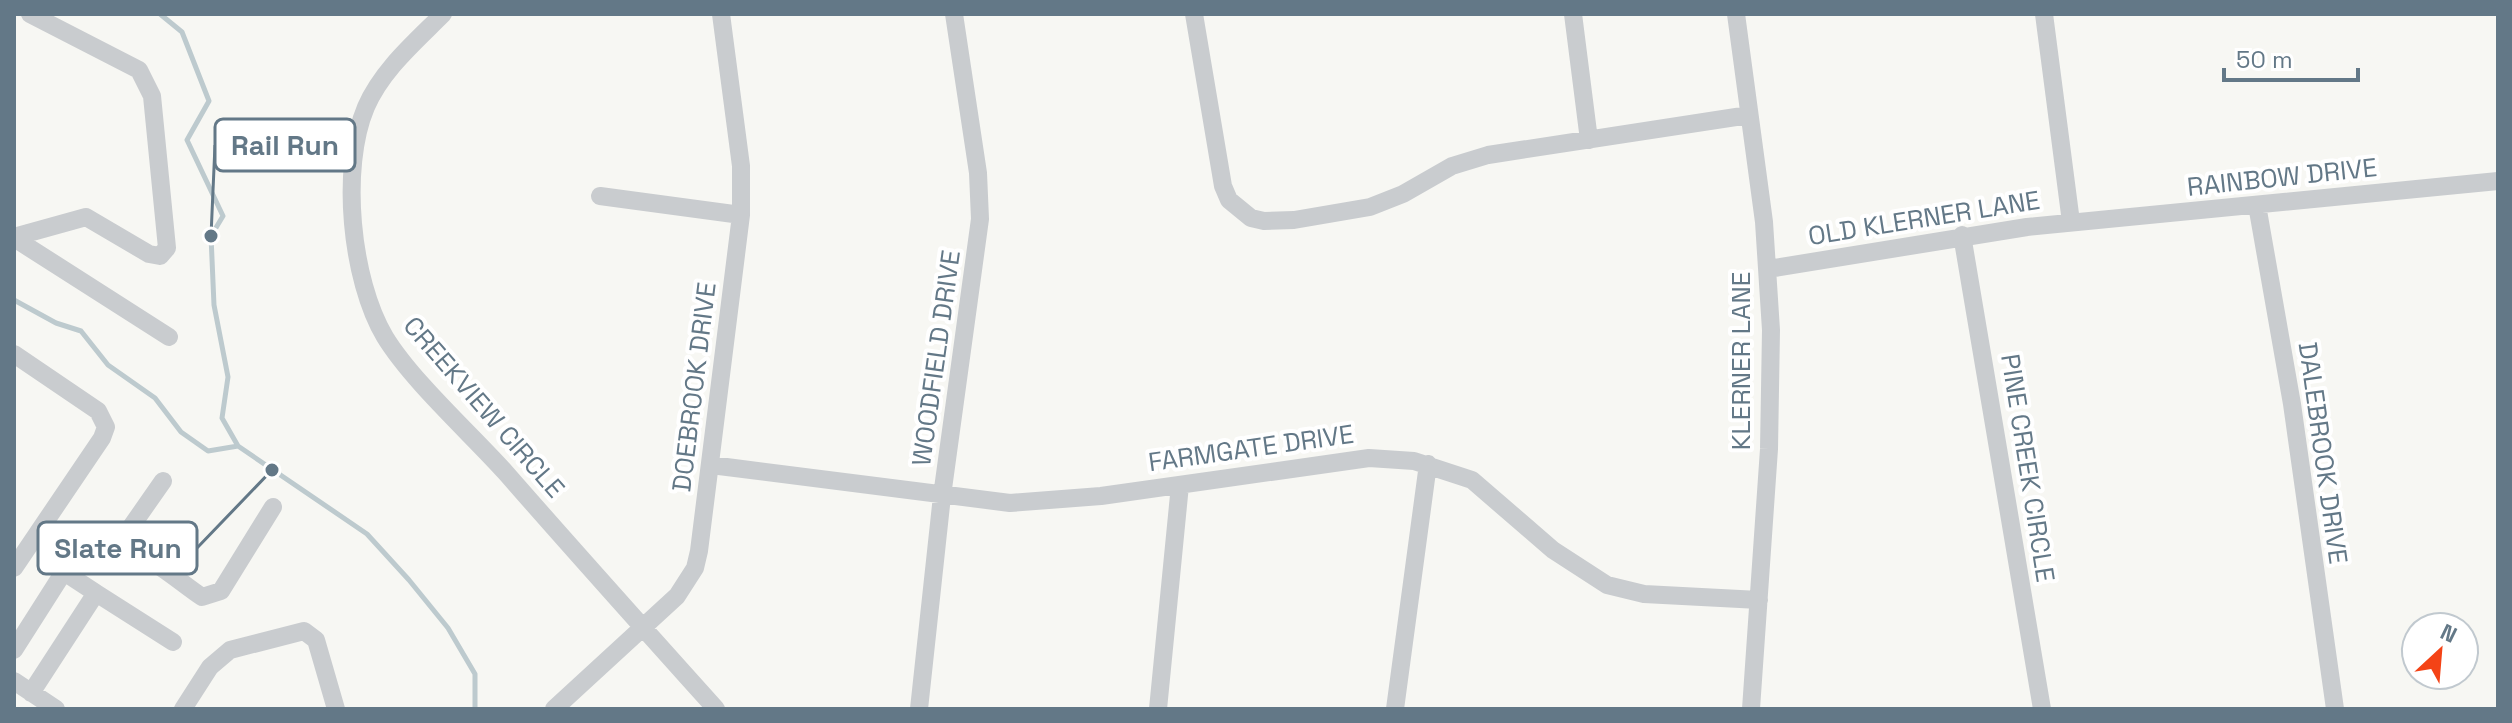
<svg xmlns="http://www.w3.org/2000/svg" width="2512" height="723" viewBox="0 0 2512 723" font-family="'Space Grotesk',sans-serif">
  <style>
    .lines { fill: none; stroke-linecap: round; stroke-linejoin: round }
    .stream { stroke: #bdcace; stroke-width: 5 }
    .minor { stroke: #c9cccf; stroke-width: 18 }
    .labels { text-anchor: middle; stroke-width: 8; stroke-linejoin: round; paint-order: stroke }
    .street-label { font-size: 26px; fill: #637887; stroke: #fff }
    .leader { fill: none; stroke: #637887; stroke-width: 3 }
    .callout-dot { fill: #637887; stroke: #fff; stroke-width: 3 }
    .callout { fill: #fff; stroke: #637887; stroke-width: 3 }
    .callout-label { font-size: 28px; text-anchor: middle; font-weight: bold; fill: #637887 }
  </style>
  <rect width="100%" height="100%" fill="#f7f7f3"/>
  <g class="lines">
    <path class="stream" d="M 160,14 L 182,32 L 209,101 L 187,140 L 223,216 L 211,236 L 214,305 L 228,377 L 222,418 L 238,446
      M 14,300 L 56,323 L 81,331 L 108,365 L 155,398 L 181,432 L 208,451 L 238,446 L 367,534 L 409,580 L 448,628 L 475,674 L 475,709"/>
    <path class="minor" d="M 443,14 C 415,42 382,70 366,107 C 340,168 351,280 385,337 C 412,381 470,433 506,473 C 575,552 646,631 716,709
      M 1194,14 L 1223,186 L 1229,200 L 1251,218 L 1264,221 L 1294,220 L 1370,207 L 1403,194 L 1452,166 L 1488,155 L 1749,115
      M 1573,14 L 1589,140
      M 1736,14 L 1764,222 L 1771,330 L 1769,449 L 1751,709
      M 2044,14 L 2071,222
      M 600,196 L 741,215
      M 2257,205 L 2292,404 L 2335,709
      M 1962,235 L 2042,709
      M 14,237 L 86,217 L 149,254 L 160,256 L 167,248 L 152,96 L 139,70 L 30,14
      M 14,238 L 169,337
      M 1768,269 L 2027,227 L 2498,181
      M 14,354 L 98,411 L 106,427 L 102,438 L 14,568
      M 711,465 L 1010,503 L 1101,496 L 1369,458 L 1414,461 L 1472,480 L 1553,550 L 1607,585 L 1644,594 L 1759,600
      M 119,544 L 163,481
      M 96,593 L 173,642
      M 14,650 L 79,548 C 118,524 170,576 202,597 L 221,591 L 273,507
      M 14,681 L 56,709
      M 31,693 L 96,593 L 64,572
      M 183,709 L 210,667 L 230,650 L 304,631 L 316,640 L 336,709
      M 554,709 L 677,596 L 695,568 L 699,551 L 741,215 L 741,166 L 721,14
      M 919,709 L 942,496 L 980,219 L 978,173 L 954,14
      M 1158,709 L 1180,485
      M 1395,709 L 1428,464"/>
  </g>
  <g class="labels">
    <g class="street-label">
      <text transform="translate(2282 177) rotate(-6)" y="9">RAINBOW DRIVE</text>
      <text transform="translate(1924 218) rotate(-9)" y="9">OLD KLERNER LANE</text>
      <text transform="translate(936 358) rotate(-82)" y="9">WOODFIELD DRIVE</text>
      <text transform="translate(1741 361) rotate(-90)" y="9">KLERNER LANE</text>
      <text transform="translate(694 387) rotate(-83)" y="9">DOEBROOK DRIVE</text>
      <text transform="translate(484 407) rotate(49)" y="9">CREEKVIEW CIRCLE</text>
      <text transform="translate(1251 448) rotate(-8)" y="9">FARMGATE DRIVE</text>
      <text transform="translate(2323 453) rotate(82)" y="9">DALEBROOK DRIVE</text>
      <text transform="translate(2028 468) rotate(81)" y="9">PINE CREEK CIRCLE</text>
    </g>
  </g>
  <path class="leader" d="M211 236L215 145M272 470L197 548"/>
  <g class="callout-dot">
    <circle cx="211" cy="236" r="8"/>
    <circle cx="272" cy="470" r="8"/>
  </g>
  <g class="callout">
    <rect x="215" y="119" width="140" height="52" rx="8"/>
    <rect x="38" y="522" width="159" height="52" rx="8"/>
  </g>
  <g class="callout-label">
    <text x="285" y="155">Rail Run</text>
    <text x="118" y="558">Slate Run</text>
  </g>
  <rect width="2512" height="723" fill="none" stroke="#637887" stroke-width="32"/>
  <g transform="translate(2440 651) rotate(26)"><circle r="38" fill="#ffffff" stroke="#c1c9cf" stroke-width="2"/>
  <path d="M0-6L14 30L0 20L-14 30Z" fill="#f44316"/>
  <text y="-12" font-size="22" font-weight="bold" text-anchor="middle" fill="#637887">N</text>
  </g>
  <path d="M2224 68v12h134v-12" fill="none" stroke="#637887" stroke-width="4"/>
  <text x="2236" y="68" font-size="24" fill="#637887" stroke="#ffffff" stroke-width="6" paint-order="stroke">50 m</text>
</svg>
